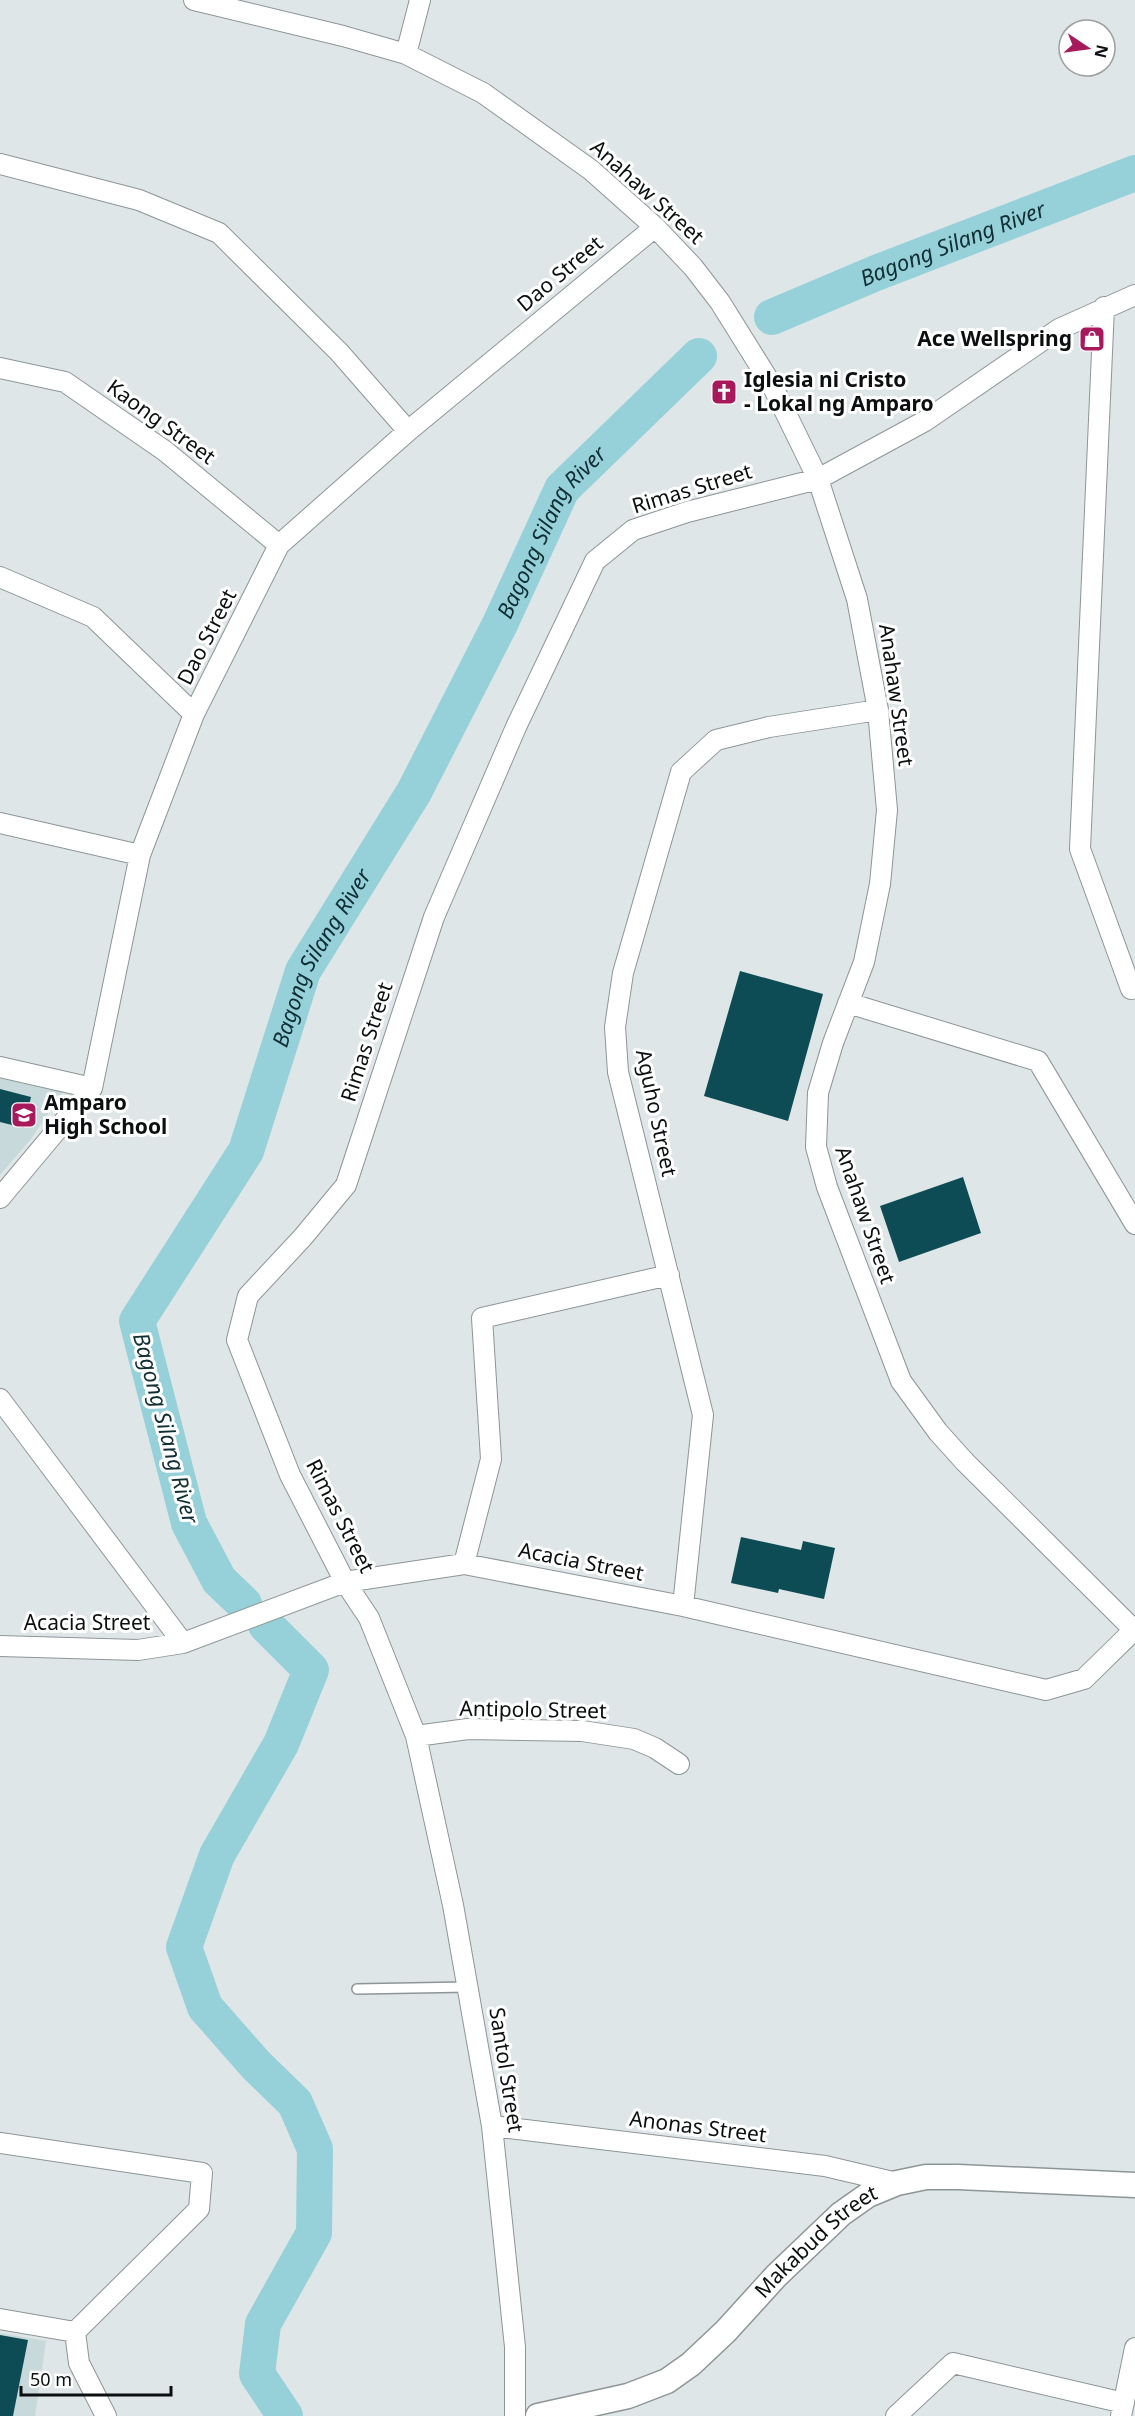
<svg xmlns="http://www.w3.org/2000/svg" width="1135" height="2416" viewBox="0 0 1135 2416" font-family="'Noto Sans',sans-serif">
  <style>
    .built { fill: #c8d9db }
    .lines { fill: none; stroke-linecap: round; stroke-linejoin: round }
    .river { stroke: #96d1da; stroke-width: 36 }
    .building { fill: #0d4c54 }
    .service-casing { stroke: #8e9597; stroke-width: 12 }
    .minor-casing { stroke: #8e9597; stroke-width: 22 }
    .tertiary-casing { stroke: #8e9597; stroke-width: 27 }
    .service { stroke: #fff; stroke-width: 9 }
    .minor { stroke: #fff; stroke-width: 20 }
    .tertiary { stroke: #fff; stroke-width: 24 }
    .labels { text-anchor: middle; stroke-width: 6; stroke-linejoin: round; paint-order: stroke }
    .street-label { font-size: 21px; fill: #0c0f0f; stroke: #fff }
    .poi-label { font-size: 21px; font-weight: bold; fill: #0c0f0f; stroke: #fff; text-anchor: start }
    .water-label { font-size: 22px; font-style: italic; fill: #102e33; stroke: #fff }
  </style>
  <rect width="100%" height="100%" fill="#dee6e8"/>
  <path class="built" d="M 0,1077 L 63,1091 L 31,1139 L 0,1175 Z
    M 0,2333 L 46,2341 L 35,2416 L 0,2416 Z"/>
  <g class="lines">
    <g class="river">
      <path id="s1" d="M 772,317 L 876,273 L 1135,173"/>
      <path id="s2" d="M 244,1604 L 219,1580 L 189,1523 L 137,1321 L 246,1151 L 303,971 L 414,792 L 500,624 L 562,489 L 699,356"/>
      <path d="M 266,1625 L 311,1670 L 281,1744 L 217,1855 L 184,1947 L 205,2007 L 256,2065 L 295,2103 L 315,2149 L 314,2233 L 263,2324 L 257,2374 L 285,2416"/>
    </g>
  </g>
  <path class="building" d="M 740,971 L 823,994 L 788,1121 L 704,1096 Z
    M 0,1089 L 31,1097 L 24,1128 L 0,1122 Z
    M 963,1177 L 981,1233 L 899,1262 L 880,1206 Z
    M 741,1537 L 801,1550 L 803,1541 L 835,1548 L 824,1599 L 779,1589 L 778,1593 L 731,1583 Z
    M 0,2335 L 28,2340 L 13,2416 L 0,2416 Z"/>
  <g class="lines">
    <g class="service-casing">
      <path id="service" d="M 357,1989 L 467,1987"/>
    </g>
    <g class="minor-casing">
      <path id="minor" d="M 194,0 L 343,36 L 406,54 L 483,93 L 591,170 L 655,227 L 693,267 L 720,302 L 773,387 L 818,479 L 857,599 L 878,710 L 887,810 L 880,884 L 864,962 L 833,1043 L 818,1093 L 816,1147 L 827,1187 L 901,1381 L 938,1432 L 965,1462 L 1135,1631
        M 406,54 L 420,0
        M 0,164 L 139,200 L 219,233 L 339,352 L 408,431
        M 1104,307 L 1080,849 L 1131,989
        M 0,368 L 65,382 L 165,451 L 279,545
        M 0,577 L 93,617 L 194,714
        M 0,823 L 140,855
        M 848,1003 L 1038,1061 L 1135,1224
        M 0,1067 L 92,1088
        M 0,1198 L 92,1088 L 140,855 L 194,714 L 279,545 L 408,431 L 655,227
        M 0,1399 L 183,1643
        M 464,1564 L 491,1459 L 482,1318 L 669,1275
        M 683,1606 L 703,1415 L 618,1072 L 615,1027 L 623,973 L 681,772 L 716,740 L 769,727 L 878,710
        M 0,1646 L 138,1650 L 183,1643 L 345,1582 L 464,1564 L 683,1606 L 1046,1690 L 1084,1679 L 1134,1630
        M 416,1736 L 468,1729 L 582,1731 L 634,1739 L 655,1748 L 679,1764
        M 492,2126 L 825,2166 L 897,2183
        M 0,2143 L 202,2173 L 199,2209 L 75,2332
        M 0,2319 L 75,2332 L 79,2363 L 106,2416
        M 515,2416 L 515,2347 L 492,2126 L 453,1905 L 416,1736 L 369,1618 L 345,1582 L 290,1475 L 237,1340 L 248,1296 L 303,1237 L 346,1185 L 434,917 L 516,727 L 595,561 L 633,530 L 687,512 L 818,479 L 925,421 L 1059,329 L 1135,295
        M 896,2416 L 953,2363 L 1124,2403
        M 1121,2416 L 1135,2348"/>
    </g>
    <g class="tertiary-casing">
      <g id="tertiary">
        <path id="s3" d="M 538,2416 L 628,2396 L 667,2381 L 691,2364 L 726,2331 L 776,2276 L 841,2214 L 868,2195 L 897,2183 L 926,2177 L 958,2177 L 1135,2185"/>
      </g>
    </g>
    <use href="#service" class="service"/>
    <use href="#minor" class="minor"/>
    <use href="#tertiary" class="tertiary"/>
  </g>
  <defs>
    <g id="shop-square" transform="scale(1.35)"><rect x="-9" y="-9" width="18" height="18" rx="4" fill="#a7195b" stroke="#fff"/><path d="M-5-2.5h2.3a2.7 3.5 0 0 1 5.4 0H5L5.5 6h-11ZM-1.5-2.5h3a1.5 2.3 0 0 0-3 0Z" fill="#fff"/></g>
    <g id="church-square" transform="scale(1.35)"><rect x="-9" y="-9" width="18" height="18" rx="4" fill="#a7195b" stroke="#fff"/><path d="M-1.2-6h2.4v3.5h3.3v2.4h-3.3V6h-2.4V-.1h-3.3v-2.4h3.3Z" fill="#fff"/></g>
    <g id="school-square" transform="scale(1.35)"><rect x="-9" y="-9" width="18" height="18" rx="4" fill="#a7195b" stroke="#fff"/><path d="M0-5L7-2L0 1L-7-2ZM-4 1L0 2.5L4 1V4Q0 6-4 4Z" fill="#fff"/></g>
  </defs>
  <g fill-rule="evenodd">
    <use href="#shop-square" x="1092" y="339"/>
    <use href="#church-square" x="724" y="392"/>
    <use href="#school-square" x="24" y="1115"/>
  </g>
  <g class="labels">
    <g class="street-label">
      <text transform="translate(647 192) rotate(42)" y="7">Anahaw Street</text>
      <text transform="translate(560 274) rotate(-40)" y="7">Dao Street</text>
      <text transform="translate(161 422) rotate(36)" y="7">Kaong Street</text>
      <text transform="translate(692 489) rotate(-17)" y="7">Rimas Street</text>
      <text transform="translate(207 637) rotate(-63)" y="7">Dao Street</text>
      <text transform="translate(896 695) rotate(82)" y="7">Anahaw Street</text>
      <text transform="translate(367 1042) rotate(-72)" y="7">Rimas Street</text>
      <text transform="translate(656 1113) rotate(78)" y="7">Aguho Street</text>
      <text transform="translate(865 1215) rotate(71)" y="7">Anahaw Street</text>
      <text transform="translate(340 1516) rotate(63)" y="7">Rimas Street</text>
      <text transform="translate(581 1562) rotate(11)" y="7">Acacia Street</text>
      <text x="87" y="1630">Acacia Street</text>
      <text transform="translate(533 1710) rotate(1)" y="7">Antipolo Street</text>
      <text transform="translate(506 2070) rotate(81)" y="7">Santol Street</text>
      <text transform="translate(698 2127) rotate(7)" y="7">Anonas Street</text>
      <text dy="7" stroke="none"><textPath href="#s3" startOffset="339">Makabud Street</textPath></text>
    </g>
    <g class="poi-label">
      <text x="1072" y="346" text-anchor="end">Ace Wellspring</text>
      <text x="744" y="387">Iglesia ni Cristo<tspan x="744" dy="24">- Lokal ng Amparo</tspan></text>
      <text x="44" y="1110">Amparo<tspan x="44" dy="24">High School</tspan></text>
    </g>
    <g class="water-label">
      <text dy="8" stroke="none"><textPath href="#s1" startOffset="195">Bagong Silang River</textPath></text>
      <text dy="8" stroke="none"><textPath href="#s2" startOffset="1204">Bagong Silang River</textPath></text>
      <text dy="8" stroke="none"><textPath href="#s2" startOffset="718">Bagong Silang River</textPath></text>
      <text transform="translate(166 1428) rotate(75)" y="8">Bagong Silang River</text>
    </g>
  </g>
  <g transform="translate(1087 48) rotate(103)"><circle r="28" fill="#ffffff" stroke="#9e9f9f" stroke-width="1.5"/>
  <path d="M0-4.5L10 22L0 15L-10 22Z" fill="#a7195b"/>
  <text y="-9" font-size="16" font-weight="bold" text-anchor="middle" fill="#0c0f0f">N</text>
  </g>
  <path d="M21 2386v9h150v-9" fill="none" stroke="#0c0f0f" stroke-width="3"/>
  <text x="30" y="2386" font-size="18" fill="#0c0f0f" stroke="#ffffff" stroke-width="4.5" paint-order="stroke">50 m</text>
</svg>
